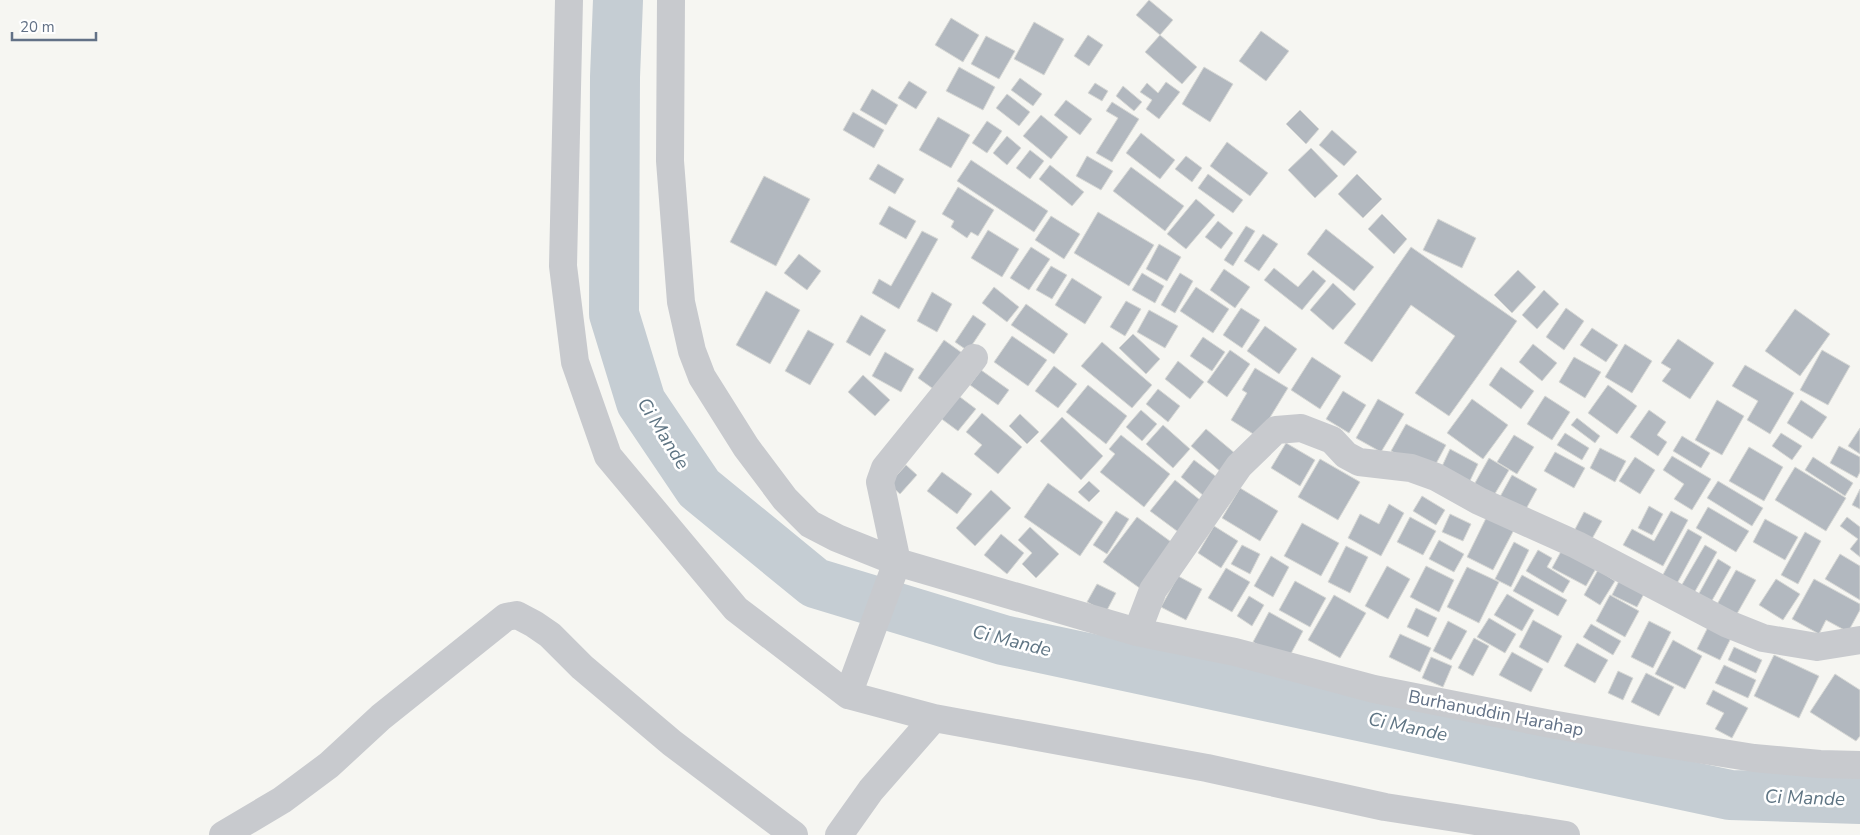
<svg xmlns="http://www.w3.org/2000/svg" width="1860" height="835" viewBox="0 0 1860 835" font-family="'Nunito Sans',sans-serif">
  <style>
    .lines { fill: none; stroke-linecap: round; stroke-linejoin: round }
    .river { stroke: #c5cdd3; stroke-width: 50 }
    .building { fill: #b2b8bf; stroke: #d7d8d5 }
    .minor { stroke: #c8cace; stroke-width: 28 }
    .labels { text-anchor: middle; stroke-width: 5; stroke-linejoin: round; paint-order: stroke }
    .street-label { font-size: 18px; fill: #627186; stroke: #fff }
    .water-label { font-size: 19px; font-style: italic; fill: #5e7483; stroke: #fff }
  </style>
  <rect width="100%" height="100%" fill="#f6f6f2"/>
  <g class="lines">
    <path class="river" d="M 618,0 L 615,77 L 614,314 L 641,402 L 699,488 L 815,583 L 1003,640 L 1730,795 L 1860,799"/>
  </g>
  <path class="building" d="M 1149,0 L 1173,20 L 1160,35 L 1136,15 Z
    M 951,18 L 979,35 L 963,62 L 935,45 Z
    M 1034,22 L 1064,39 L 1044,75 L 1014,59 Z
    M 1261,31 L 1289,51 L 1266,81 L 1239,61 Z
    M 1088,35 L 1103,45 L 1089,66 L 1074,56 Z
    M 1160,35 L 1197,67 L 1182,84 L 1145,52 Z
    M 986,36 L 1015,51 L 999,79 L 971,64 Z
    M 959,67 L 995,87 L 983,110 L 946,91 Z
    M 1204,67 L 1233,84 L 1210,122 L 1182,104 Z
    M 1020,78 L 1042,94 L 1033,106 L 1011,90 Z
    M 909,81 L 927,92 L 916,109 L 898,98 Z
    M 1166,82 L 1180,92 L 1159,119 L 1146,109 L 1152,100 L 1140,92 L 1147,83 L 1158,93 Z
    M 1095,83 L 1108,91 L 1102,101 L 1088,93 Z
    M 1123,86 L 1142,102 L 1134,111 L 1116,96 Z
    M 872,89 L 898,105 L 886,125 L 860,110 Z
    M 1007,94 L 1030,112 L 1019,126 L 996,108 Z
    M 1066,100 L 1092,119 L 1080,135 L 1054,115 Z
    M 1112,102 L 1139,119 L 1112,162 L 1096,153 L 1118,118 L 1106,111 Z
    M 1300,110 L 1319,129 L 1306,144 L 1286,124 Z
    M 853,112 L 884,130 L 874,148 L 843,130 Z
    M 1041,115 L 1068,137 L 1051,159 L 1023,136 Z
    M 938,117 L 970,135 L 951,168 L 919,150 Z
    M 987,121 L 1002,131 L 987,153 L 972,143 Z
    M 1332,130 L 1357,152 L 1344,166 L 1319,145 Z
    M 1141,133 L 1175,160 L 1160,179 L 1126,153 Z
    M 1007,136 L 1021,148 L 1007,165 L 993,153 Z
    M 1227,142 L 1268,173 L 1250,196 L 1210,166 Z
    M 1311,148 L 1338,176 L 1315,198 L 1288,170 Z
    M 1030,150 L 1044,161 L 1030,179 L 1016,168 Z
    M 1087,156 L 1113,171 L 1101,190 L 1076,176 Z
    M 1186,156 L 1202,168 L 1192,182 L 1175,169 Z
    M 971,160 L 1048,211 L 1034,232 L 957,181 Z
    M 878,164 L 904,179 L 895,194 L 869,179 Z
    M 1050,165 L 1084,192 L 1072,206 L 1039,179 Z
    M 1131,167 L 1184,206 L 1165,231 L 1113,191 Z
    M 1208,174 L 1243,200 L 1233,213 L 1198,188 Z
    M 1357,174 L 1382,199 L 1363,218 L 1338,194 Z
    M 764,176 L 810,199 L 776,266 L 730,242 Z
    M 958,187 L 994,210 L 978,236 L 971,232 L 967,238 L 951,227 L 954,221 L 942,214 Z
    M 1196,199 L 1215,215 L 1186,249 L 1167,234 Z
    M 889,206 L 916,221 L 906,239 L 879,224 Z
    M 1098,212 L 1154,245 L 1129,286 L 1074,253 Z
    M 1382,214 L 1407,239 L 1394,254 L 1368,229 Z
    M 1051,216 L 1080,234 L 1064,259 L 1035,240 Z
    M 1438,219 L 1476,238 L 1462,268 L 1423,250 Z
    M 1218,221 L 1233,233 L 1221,249 L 1205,237 Z
    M 1246,226 L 1255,231 L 1233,266 L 1224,260 Z
    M 1326,229 L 1374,267 L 1354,291 L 1307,254 Z
    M 988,230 L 1019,249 L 1002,277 L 971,258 Z
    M 922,231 L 938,239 L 899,309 L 872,293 L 879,279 L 891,286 Z
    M 1263,234 L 1278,244 L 1259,271 L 1244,261 Z
    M 1159,244 L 1181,257 L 1167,281 L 1146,269 Z
    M 1031,247 L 1050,259 L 1029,290 L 1010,278 Z
    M 1411,247 L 1517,321 L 1449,416 L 1415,393 L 1455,336 L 1411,305 L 1372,362 L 1344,343 Z
    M 799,254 L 821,271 L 807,290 L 784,273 Z
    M 1051,266 L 1067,275 L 1052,299 L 1036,290 Z
    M 1274,268 L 1298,287 L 1313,270 L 1326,281 L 1302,310 L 1264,280 Z
    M 1224,269 L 1250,287 L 1235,308 L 1210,290 Z
    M 1518,270 L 1536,287 L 1512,313 L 1494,295 Z
    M 1142,273 L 1164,286 L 1155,303 L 1132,290 Z
    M 1180,273 L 1193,281 L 1175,313 L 1161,305 Z
    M 1072,278 L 1102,297 L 1085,324 L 1055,305 Z
    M 1333,283 L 1356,304 L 1333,330 L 1310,310 Z
    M 994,287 L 1019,307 L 1007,322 L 982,303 Z
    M 1196,287 L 1229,309 L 1213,333 L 1180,311 Z
    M 1544,290 L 1559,304 L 1537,329 L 1522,315 Z
    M 766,291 L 800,310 L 770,364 L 736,345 Z
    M 932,292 L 952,304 L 937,332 L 917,321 Z
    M 1126,301 L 1141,309 L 1125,336 L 1110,327 Z
    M 1026,304 L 1068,334 L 1054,354 L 1011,325 Z
    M 1241,308 L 1260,320 L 1242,348 L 1223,335 Z
    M 1566,308 L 1584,321 L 1564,350 L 1546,337 Z
    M 1795,309 L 1830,334 L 1800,376 L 1765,351 Z
    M 1149,310 L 1178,326 L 1165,348 L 1137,332 Z
    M 861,315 L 886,330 L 870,356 L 846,342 Z
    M 973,315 L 986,324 L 968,351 L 955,342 Z
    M 1265,326 L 1297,349 L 1279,374 L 1247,351 Z
    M 1592,328 L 1618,345 L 1606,362 L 1580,345 Z
    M 808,330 L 834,344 L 810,385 L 785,371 Z
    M 1133,334 L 1160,359 L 1146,374 L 1119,348 Z
    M 1012,336 L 1047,360 L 1028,386 L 994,362 Z
    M 1203,337 L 1225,352 L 1212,371 L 1190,356 Z
    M 1678,339 L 1714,363 L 1690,399 L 1662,381 L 1671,369 L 1661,363 Z
    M 944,340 L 965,355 L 939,393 L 918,378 Z
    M 1102,342 L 1152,385 L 1132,408 L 1081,366 Z
    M 1533,344 L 1557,363 L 1542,381 L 1519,362 Z
    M 1625,344 L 1652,361 L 1632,393 L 1605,377 Z
    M 1230,350 L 1250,364 L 1227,397 L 1207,382 Z
    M 1822,350 L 1850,366 L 1828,405 L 1800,390 Z
    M 885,352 L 914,369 L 901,392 L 872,376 Z
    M 1312,357 L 1341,376 L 1320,409 L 1291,390 Z
    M 1574,357 L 1601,372 L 1585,398 L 1559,382 Z
    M 1178,361 L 1204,382 L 1190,399 L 1165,379 Z
    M 1745,365 L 1794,393 L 1770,434 L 1747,420 L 1758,401 L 1732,386 Z
    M 1054,366 L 1077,384 L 1058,408 L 1035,391 Z
    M 1501,367 L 1534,391 L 1521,409 L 1489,385 Z
    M 1255,368 L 1288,388 L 1258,437 L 1231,420 L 1247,393 L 1242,390 Z
    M 981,370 L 1009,390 L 998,405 L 970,385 Z
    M 863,375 L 890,400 L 875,416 L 848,392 Z
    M 1088,385 L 1127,416 L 1106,444 L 1066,412 Z
    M 1608,385 L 1637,406 L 1617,434 L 1588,413 Z
    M 1158,389 L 1180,406 L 1168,422 L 1146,404 Z
    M 1343,391 L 1366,405 L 1349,433 L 1326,419 Z
    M 956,394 L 976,409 L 958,431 L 939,417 Z
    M 1545,396 L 1570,412 L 1552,440 L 1527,424 Z
    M 1378,399 L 1404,414 L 1381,452 L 1356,438 Z
    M 1472,399 L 1508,425 L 1483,459 L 1447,433 Z
    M 1717,400 L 1744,416 L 1722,455 L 1695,440 Z
    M 1801,400 L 1827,417 L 1812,439 L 1787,423 Z
    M 1141,410 L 1157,424 L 1142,441 L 1126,427 Z
    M 1649,410 L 1666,422 L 1657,435 L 1667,442 L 1658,456 L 1630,437 Z
    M 982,413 L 1022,447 L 998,474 L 974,454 L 982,445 L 966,432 Z
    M 1020,414 L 1039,432 L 1027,444 L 1009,426 Z
    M 1062,417 L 1103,456 L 1081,480 L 1040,441 Z
    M 1577,418 L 1600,436 L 1595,443 L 1571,425 Z
    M 1406,424 L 1446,445 L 1431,473 L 1391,451 Z
    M 1163,425 L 1190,449 L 1173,468 L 1146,444 Z
    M 1860,428 L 1860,454 L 1848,446 Z
    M 1206,429 L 1237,455 L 1222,473 L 1191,446 Z
    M 1565,433 L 1589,448 L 1582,460 L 1557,445 Z
    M 1781,433 L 1802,446 L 1792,460 L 1772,446 Z
    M 1121,435 L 1170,474 L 1144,507 L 1100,472 L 1115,454 L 1109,449 Z
    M 1514,435 L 1534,447 L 1517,474 L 1497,462 Z
    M 1682,436 L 1710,453 L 1701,468 L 1673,451 Z
    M 1286,443 L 1315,460 L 1300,486 L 1271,468 Z
    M 1839,446 L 1860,457 L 1860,472 L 1857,478 L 1830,463 Z
    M 1749,447 L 1783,467 L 1764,501 L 1729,481 Z
    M 1600,448 L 1626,461 L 1615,482 L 1590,468 Z
    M 1450,449 L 1478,464 L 1466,489 L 1438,475 Z
    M 1555,452 L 1585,468 L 1574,488 L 1544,471 Z
    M 1672,456 L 1711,479 L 1692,510 L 1674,499 L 1684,484 L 1663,470 Z
    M 1635,457 L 1655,470 L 1640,494 L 1619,481 Z
    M 1813,457 L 1853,483 L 1845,496 L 1805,470 Z
    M 1489,458 L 1509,470 L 1490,502 L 1471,490 Z
    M 1320,459 L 1360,482 L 1338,520 L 1298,497 Z
    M 1194,460 L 1218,478 L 1204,496 L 1181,477 Z
    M 906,465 L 917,475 L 900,494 L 889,484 Z
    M 1795,467 L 1846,498 L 1826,531 L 1775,500 Z
    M 942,472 L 972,494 L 957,514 L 927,491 Z
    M 1512,475 L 1537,489 L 1521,518 L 1496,504 Z
    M 1175,480 L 1205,504 L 1181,534 L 1150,511 Z
    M 1089,481 L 1100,491 L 1089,502 L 1078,492 Z
    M 1718,481 L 1763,508 L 1752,526 L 1707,498 Z
    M 1048,483 L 1103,522 L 1080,556 L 1024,517 Z
    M 1240,488 L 1278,511 L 1260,541 L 1222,518 Z
    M 1860,489 L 1860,509 L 1852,505 Z
    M 991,490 L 1011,508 L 975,546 L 956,528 Z
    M 1422,496 L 1445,510 L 1436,525 L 1413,511 Z
    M 1389,504 L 1404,513 L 1381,556 L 1348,538 L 1360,514 L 1379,524 Z
    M 1649,506 L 1663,514 L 1652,535 L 1638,528 Z
    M 1708,507 L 1749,531 L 1736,552 L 1696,528 Z
    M 1490,510 L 1517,524 L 1493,570 L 1467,557 Z
    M 1116,511 L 1129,519 L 1107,554 L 1093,545 Z
    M 1671,511 L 1688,520 L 1663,566 L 1623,545 L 1632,529 L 1654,541 Z
    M 1584,512 L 1602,521 L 1589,544 L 1572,535 Z
    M 1450,514 L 1471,524 L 1463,541 L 1442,532 Z
    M 1137,517 L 1174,544 L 1141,589 L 1103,562 Z
    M 1410,517 L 1436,531 L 1423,555 L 1397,542 Z
    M 1847,517 L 1860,527 L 1860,557 L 1850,549 L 1858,539 L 1840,526 Z
    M 1765,519 L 1798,537 L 1785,560 L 1753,542 Z
    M 1302,523 L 1339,543 L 1321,576 L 1284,556 Z
    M 1214,526 L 1238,541 L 1221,568 L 1198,553 Z
    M 1030,527 L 1059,554 L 1036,578 L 1022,564 L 1032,553 L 1018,540 Z
    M 1688,529 L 1702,537 L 1674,589 L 1660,580 Z
    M 1805,532 L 1821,541 L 1798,584 L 1781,575 Z
    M 1001,534 L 1024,553 L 1007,574 L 984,555 Z
    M 1439,540 L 1464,554 L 1454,572 L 1429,559 Z
    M 1514,542 L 1529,550 L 1511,587 L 1495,579 Z
    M 1242,545 L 1260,554 L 1250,574 L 1231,564 Z
    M 1705,545 L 1717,552 L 1693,595 L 1680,588 Z
    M 1346,546 L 1368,557 L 1350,593 L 1328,582 Z
    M 1564,546 L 1598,565 L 1586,586 L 1552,568 Z
    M 1538,550 L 1552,558 L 1547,567 L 1570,581 L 1563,593 L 1526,571 Z
    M 1840,554 L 1860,566 L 1860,600 L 1825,579 Z
    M 1271,556 L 1289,567 L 1273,597 L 1254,586 Z
    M 1718,559 L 1731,567 L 1710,604 L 1697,597 Z
    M 1387,566 L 1410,579 L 1388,619 L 1365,606 Z
    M 1426,566 L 1454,580 L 1439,612 L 1410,597 Z
    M 1467,567 L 1499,582 L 1479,623 L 1447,607 Z
    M 1226,568 L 1250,582 L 1232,612 L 1208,598 Z
    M 1598,570 L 1615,581 L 1600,605 L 1584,595 Z
    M 1736,570 L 1756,580 L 1734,619 L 1715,608 Z
    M 1522,575 L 1567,600 L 1558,616 L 1513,591 Z
    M 1622,575 L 1647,588 L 1637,607 L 1612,595 Z
    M 1178,576 L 1202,589 L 1186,620 L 1161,607 Z
    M 1776,579 L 1800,594 L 1783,620 L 1759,605 Z
    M 1814,579 L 1860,604 L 1860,610 L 1848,632 L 1826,620 L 1819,634 L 1792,619 Z
    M 1295,581 L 1326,598 L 1310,627 L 1279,610 Z
    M 1097,584 L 1116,593 L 1106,612 L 1087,602 Z
    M 1507,594 L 1534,610 L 1522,631 L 1494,615 Z
    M 1334,595 L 1366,613 L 1340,658 L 1308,640 Z
    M 1610,595 L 1639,611 L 1625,637 L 1596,621 Z
    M 1249,596 L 1264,605 L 1252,626 L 1237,616 Z
    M 1416,608 L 1437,618 L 1428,637 L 1407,627 Z
    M 1269,612 L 1303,631 L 1287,661 L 1253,642 Z
    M 1489,618 L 1516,634 L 1505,653 L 1477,637 Z
    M 1533,620 L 1562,636 L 1548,663 L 1519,647 Z
    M 1448,621 L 1467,631 L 1451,660 L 1433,651 Z
    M 1649,621 L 1671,632 L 1653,668 L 1631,657 Z
    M 1710,623 L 1733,634 L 1720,660 L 1697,649 Z
    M 1591,624 L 1621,641 L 1613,655 L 1583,637 Z
    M 1400,634 L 1431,648 L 1420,672 L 1389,657 Z
    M 1474,638 L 1489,646 L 1473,676 L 1458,668 Z
    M 1673,640 L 1702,656 L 1685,689 L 1655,674 Z
    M 1577,643 L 1608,660 L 1595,683 L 1564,666 Z
    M 1734,647 L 1762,660 L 1756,673 L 1728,660 Z
    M 1512,652 L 1543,669 L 1531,692 L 1499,675 Z
    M 1774,655 L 1819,676 L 1799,718 L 1754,696 Z
    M 1431,657 L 1452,666 L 1443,687 L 1422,678 Z
    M 1724,665 L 1756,680 L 1748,698 L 1715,683 Z
    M 1618,671 L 1633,678 L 1623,700 L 1608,693 Z
    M 1646,673 L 1674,687 L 1659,716 L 1631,702 Z
    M 1835,674 L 1860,690 L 1860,736 L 1856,741 L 1810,712 Z
    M 1713,690 L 1748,708 L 1732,738 L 1715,729 L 1724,713 L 1706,704 Z"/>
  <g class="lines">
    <path class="minor" d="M 569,0 L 563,266 L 575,362 L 608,456 L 736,609 L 848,695 L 934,718 L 1207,768 L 1385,807 L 1566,835
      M 671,0 L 670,161 L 681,302 L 692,351 L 702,377 L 746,447 L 785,499 L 810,524 L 837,538 L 897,562 L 1137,632 L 1235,652 L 1374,689 L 1551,724 L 1642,740 L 1754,758 L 1820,764 L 1860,765
      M 1137,632 L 1153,590 L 1239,466 L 1276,430 L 1301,428 L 1332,440 L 1346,455 L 1359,462 L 1411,468 L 1436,477 L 1479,501 L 1577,545 L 1728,624 L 1763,638 L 1817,647 L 1860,640
      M 848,695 L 897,562 L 880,482 L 885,468 L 974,358
      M 223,835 L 282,800 L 329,765 L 381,717 L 506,617 L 517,615 L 534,624 L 550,635 L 582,667 L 672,743 L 794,835
      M 839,835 L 871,790 L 934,718"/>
  </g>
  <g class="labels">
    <g class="street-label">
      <text transform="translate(1496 713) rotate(11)" y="6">Burhanuddin Harahap</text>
    </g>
    <g class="water-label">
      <text transform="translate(664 433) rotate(58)" y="7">Ci Mande</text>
      <text transform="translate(1012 640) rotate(14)" y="7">Ci Mande</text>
      <text transform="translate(1408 726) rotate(12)" y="7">Ci Mande</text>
      <text transform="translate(1805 797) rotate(2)" y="7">Ci Mande</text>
    </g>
  </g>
  <path d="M12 32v8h84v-8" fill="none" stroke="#627186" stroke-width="2.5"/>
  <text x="20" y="32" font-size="15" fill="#627186" stroke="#ffffff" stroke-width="4" paint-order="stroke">20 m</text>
</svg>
